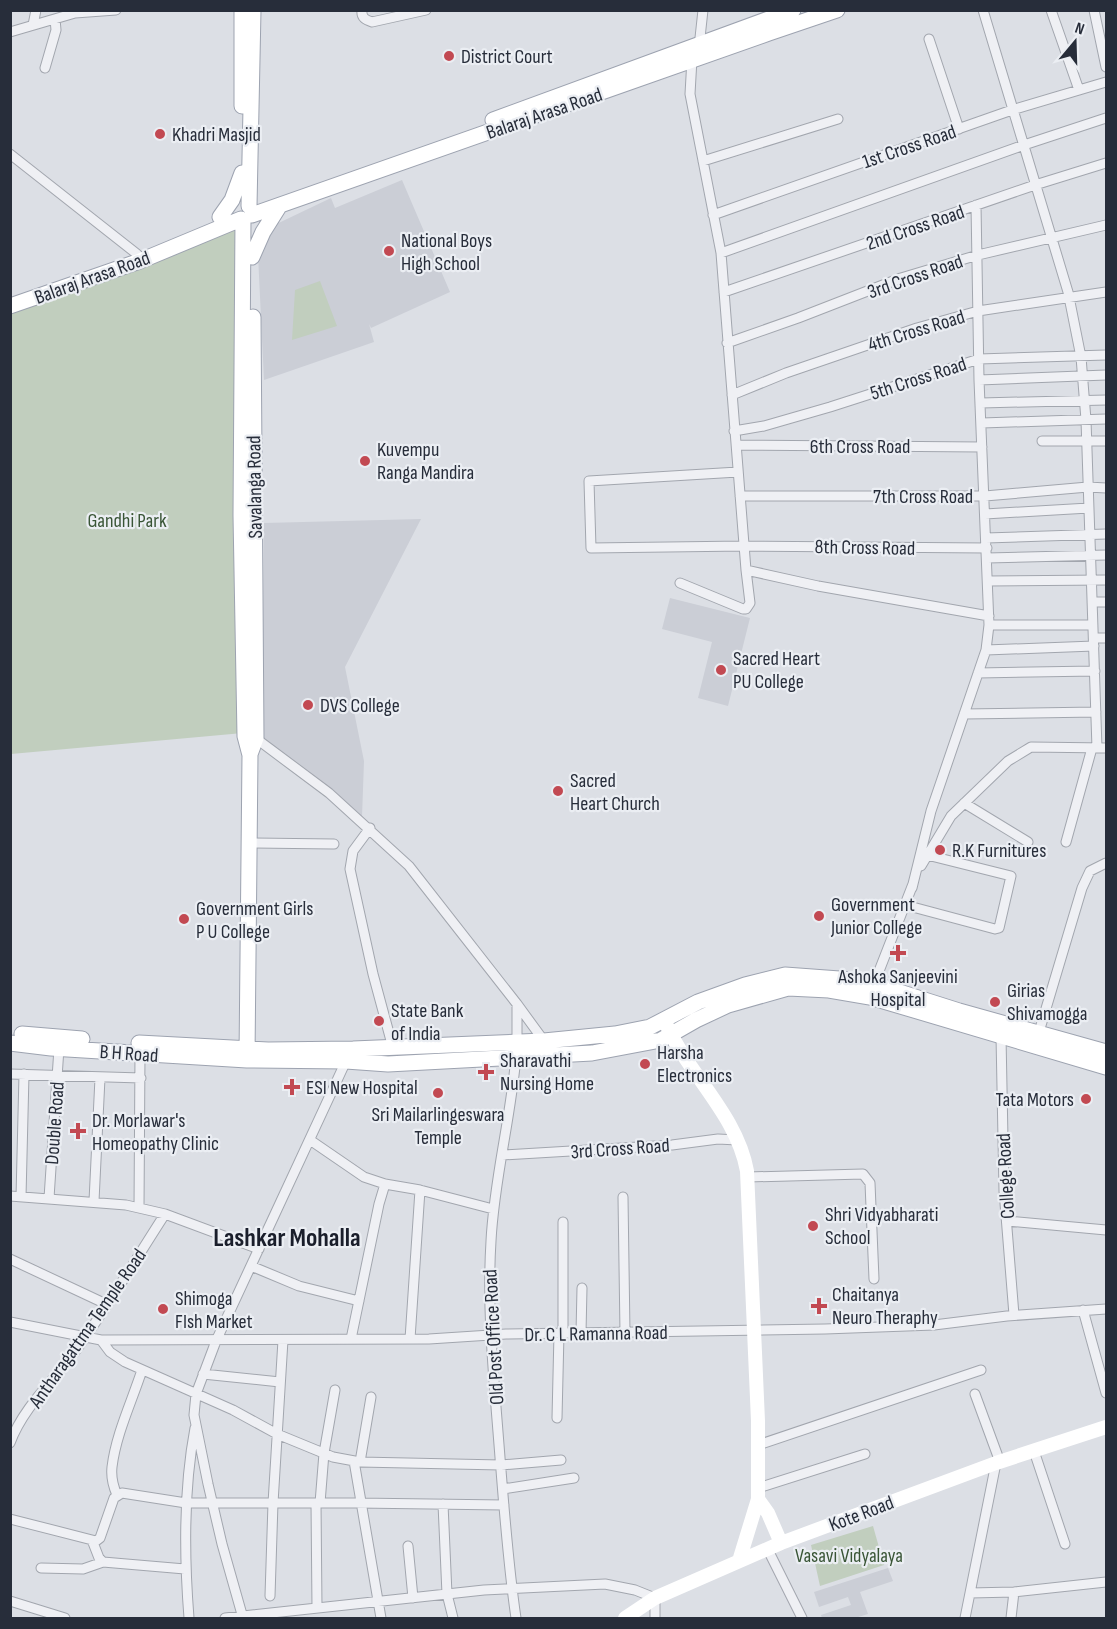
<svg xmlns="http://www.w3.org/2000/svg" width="1117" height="1629" viewBox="0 0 1117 1629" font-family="'Sofia Sans Condensed',sans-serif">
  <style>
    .built { fill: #cbced6 }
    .green { fill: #c1cebe }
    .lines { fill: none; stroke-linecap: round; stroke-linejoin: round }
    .street-casing { stroke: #a2a6ae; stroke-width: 11 }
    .primary-casing { stroke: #9da3b0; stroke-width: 17 }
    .street { stroke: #eff0f4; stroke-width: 9 }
    .secondary { stroke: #fff; stroke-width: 14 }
    .primary { stroke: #fff; stroke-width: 15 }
    .poi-dot { fill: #c24952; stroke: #ebeef3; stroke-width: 2 }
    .labels { text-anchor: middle; stroke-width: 4.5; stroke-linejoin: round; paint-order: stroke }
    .poi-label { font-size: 20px; fill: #272d3a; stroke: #ebeef3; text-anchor: start }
    .street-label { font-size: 20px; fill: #272d3a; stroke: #ebeef3 }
    .park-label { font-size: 20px; fill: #395536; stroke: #ebeef3 }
    .district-label { font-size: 26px; font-weight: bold; fill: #1a1e2b; stroke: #ebeef3 }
  </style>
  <rect width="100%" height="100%" fill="#dcdfe5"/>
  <path class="built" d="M 402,180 L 450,292 L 371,328 L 369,324 L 374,342 L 264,380 L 258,255 L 266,229 L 331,198 L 335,208 Z
    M 421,519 L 345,667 L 364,761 L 362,817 L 262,742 L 264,523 Z
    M 670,598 L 750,618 L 728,706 L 698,698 L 712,642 L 662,629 Z
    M 888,1568 L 893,1581 L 860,1592 L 868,1614 L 855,1618 L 822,1618 L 821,1615 L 851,1605 L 848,1597 L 819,1607 L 814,1592 Z"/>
  <path class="green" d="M 244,224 L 243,733 L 11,754 L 11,308 Z
    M 320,281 L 337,326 L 292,340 L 295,290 Z
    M 873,1526 L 884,1565 L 820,1586 L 811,1545 Z"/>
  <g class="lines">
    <g class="street-casing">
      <path id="street" d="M 362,10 C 361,18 366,20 372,22 L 426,10
        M 983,10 L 1068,292 L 1081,357 L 1086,420 L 1097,748
        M 1051,10 L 1079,90
        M 1094,10 L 1106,67
        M 33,25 L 36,10
        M 10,32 L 75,13 L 116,10
        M 929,39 L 959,129
        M 699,47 L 703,10
        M 692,59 L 690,94 L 721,253 L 746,570 L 818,586 L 989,616
        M 45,68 L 56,30 L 55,19
        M 10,154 L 137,254 L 140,261
        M 703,161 L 838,119
        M 713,215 L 1012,110 L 1106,82
        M 721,253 L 1024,145 L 1106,118
        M 724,292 L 1035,185 L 1106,163
        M 727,343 L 798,318 L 901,278 L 978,255 L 1106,225
        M 979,380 L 1106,375
        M 732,395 L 786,373 L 917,328 L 978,311 L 1106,292
        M 981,403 L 1106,400
        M 982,423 L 1106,419
        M 734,431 L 764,426 L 830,407 L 979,359 L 1106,355
        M 1042,441 L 1106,441
        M 737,445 L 982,447
        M 738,472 L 589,481 L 591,548 L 744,546 L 987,548
        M 740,496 L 985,496 L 1088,487 L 1106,488
        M 985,514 L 1089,508
        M 986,538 L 1106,534
        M 987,558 L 1106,555
        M 988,581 L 1106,580
        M 680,583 L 743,609 L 746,609 L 750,603 L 746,570
        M 1092,602 L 1106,602
        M 989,625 L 1093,625
        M 1094,638 L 1106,638
        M 986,650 L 1094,646
        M 978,673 L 1095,671
        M 964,714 L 1096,712
        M 254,737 L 329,793 L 409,866 L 517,1004 L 517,1041
        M 964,803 L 1028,842
        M 370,828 L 353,851 L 350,869 L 373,974 L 393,1048
        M 1066,842 L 1092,748
        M 250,843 L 334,844
        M 921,866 L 951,816 L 1008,761 L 1031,747 L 1106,748
        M 912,888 L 931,811 L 986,650 L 989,625 L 979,380 L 976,205
        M 905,905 L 995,929 L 999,928 L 1011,876 L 927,855
        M 872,989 L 913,884
        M 517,1004 L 544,1041
        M 1039,1032 L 1082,888 L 1090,871 L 1106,863
        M 1001,1036 L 1004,1191 L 1014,1315
        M 10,1074 L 141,1078
        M 310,1140 L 364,1177 L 385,1184 L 420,1190 L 493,1209
        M 502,1155 L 672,1145 L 718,1139 L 737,1140
        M 748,1177 L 863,1174 L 870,1183 L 874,1279
        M 10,1196 L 126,1205 L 165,1214 L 259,1249
        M 21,1197 L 24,1074
        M 623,1197 L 625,1333
        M 49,1198 L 59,1048
        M 94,1201 L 100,1078
        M 139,1208 L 140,1053
        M 1007,1221 L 1106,1230
        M 563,1222 L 563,1333
        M 10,1259 L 106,1304
        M 251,1266 L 299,1286 L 359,1301
        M 1083,1310 L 1106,1393
        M 10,1322 L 101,1340 L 429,1339 L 506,1334 L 825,1329 L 934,1325 L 1007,1316 L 1106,1309
        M 581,1333 L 582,1288
        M 351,1339 L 379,1204 L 385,1184
        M 410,1339 L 420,1190
        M 101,1340 L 110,1352 L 125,1362 L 233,1410 L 277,1434 L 333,1457 L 360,1462 L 501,1465 L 561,1460
        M 203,1374 L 280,1382
        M 975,1394 L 1000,1462
        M 557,1418 L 559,1333
        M 10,1443 C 23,1407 55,1379 77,1349 C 108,1306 136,1259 165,1214
        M 758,1445 L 981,1370
        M 1034,1451 L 1065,1544
        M 354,1461 L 381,1618
        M 360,1462 L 371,1397
        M 758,1488 L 865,1454
        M 503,1489 L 574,1478
        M 117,1495 C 113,1486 111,1476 112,1467 C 116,1434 132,1401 142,1370
        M 316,1503 L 317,1608
        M 320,1503 L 324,1453 L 335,1390
        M 443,1504 L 447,1594 L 453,1618
        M 10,1519 L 96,1541 L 100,1538 L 114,1498 L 122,1493 L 186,1503 L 357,1503 L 504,1505
        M 92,1540 L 99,1558 L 103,1562 L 185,1569
        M 408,1546 L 413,1598
        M 768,1550 L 802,1618
        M 41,1568 L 83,1569 L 103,1562
        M 970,1593 L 1014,1592 L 1106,1582
        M 270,1596 L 273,1503 L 283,1340
        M 10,1601 L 65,1618
        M 189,1618 C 184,1555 183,1491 195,1428
        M 225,1618 L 484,1590 L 605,1584 L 635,1590 L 655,1598 L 655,1618
        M 243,1618 L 222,1544 L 208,1484 L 194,1415 L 196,1394 L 216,1341 L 346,1061
        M 516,1618 C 507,1557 503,1494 498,1432 C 493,1369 487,1305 491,1241 C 494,1179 511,1118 516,1056
        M 965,1618 L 996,1463
        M 1011,1618 L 1014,1592"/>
    </g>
    <g class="primary-casing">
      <path id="primary" d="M 242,106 L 242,10
        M 493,120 L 793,10
        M 249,206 L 253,10
        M 252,215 L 769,33 L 837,10
        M 220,217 L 232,200 L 242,173
        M 243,220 L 241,515 L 245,736 L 250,755 L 247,1057
        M 252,257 L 263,232 L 280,205
        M 10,306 L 140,261 L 241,219
        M 250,754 L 256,738 L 253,317
        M 22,1034 L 82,1039
        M 10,1043 L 51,1048 L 247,1060 L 346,1061 L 388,1064 L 592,1053 L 661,1040 L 696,1020 L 728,1005 L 788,988 L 829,990 L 870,997 L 1106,1067
        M 139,1043 L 268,1050 L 353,1049 L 544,1041 L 615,1034 L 650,1027 L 698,1002 L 745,985 L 785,975 L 853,980 L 874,984 L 959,1011 L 1106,1052"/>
    </g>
    <use href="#street" class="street"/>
    <path class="secondary" d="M 666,1024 C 689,1075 737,1115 747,1171 L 758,1421 L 758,1499 L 739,1561
      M 758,1499 L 768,1513 L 781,1543
      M 625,1618 L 655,1598 L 781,1543 L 996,1463 L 1106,1427"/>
    <use href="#primary" class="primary"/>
  </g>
  <g class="poi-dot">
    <circle cx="449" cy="56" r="6"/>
    <circle cx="160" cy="134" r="6"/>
    <circle cx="389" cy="251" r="6"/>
    <circle cx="365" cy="461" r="6"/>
    <circle cx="721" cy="670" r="6"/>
    <circle cx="308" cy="705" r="6"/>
    <circle cx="558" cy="791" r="6"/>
    <circle cx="940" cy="850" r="6"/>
    <circle cx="819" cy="916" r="6"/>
    <circle cx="184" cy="919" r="6"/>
    <path d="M895 944h6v6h6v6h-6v6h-6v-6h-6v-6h6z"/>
    <circle cx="995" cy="1002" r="6"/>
    <circle cx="379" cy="1021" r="6"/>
    <circle cx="645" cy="1064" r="6"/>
    <path d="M483 1063h6v6h6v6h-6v6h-6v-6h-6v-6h6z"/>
    <path d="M289 1078h6v6h6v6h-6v6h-6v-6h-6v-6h6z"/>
    <circle cx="438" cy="1093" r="6"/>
    <circle cx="1086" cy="1099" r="6"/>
    <path d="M75 1122h6v6h6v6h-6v6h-6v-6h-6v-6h6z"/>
    <circle cx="813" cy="1226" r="6"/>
    <path d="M816 1297h6v6h6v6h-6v6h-6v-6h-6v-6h6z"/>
    <circle cx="163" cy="1309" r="6"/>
  </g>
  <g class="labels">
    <g class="poi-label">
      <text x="461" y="63">District Court</text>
      <text x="172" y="141">Khadri Masjid</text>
      <text x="401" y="247">National Boys<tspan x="401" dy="23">High School</tspan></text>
      <text x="377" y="456">Kuvempu<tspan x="377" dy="23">Ranga Mandira</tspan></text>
      <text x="733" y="665">Sacred Heart<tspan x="733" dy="23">PU College</tspan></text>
      <text x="320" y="712">DVS College</text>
      <text x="570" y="787">Sacred<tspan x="570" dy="23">Heart Church</tspan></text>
      <text x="952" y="857">R.K Furnitures</text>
      <text x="831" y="911">Government<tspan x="831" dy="23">Junior College</tspan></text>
      <text x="196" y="915">Government Girls<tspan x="196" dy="23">P U College</tspan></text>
      <text x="898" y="983" text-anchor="middle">Ashoka Sanjeevini<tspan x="898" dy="23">Hospital</tspan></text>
      <text x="1007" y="997">Girias<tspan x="1007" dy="23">Shivamogga</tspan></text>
      <text x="391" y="1017">State Bank<tspan x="391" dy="23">of India</tspan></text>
      <text x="657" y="1059">Harsha<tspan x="657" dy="23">Electronics</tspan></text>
      <text x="500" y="1067">Sharavathi<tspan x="500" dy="23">Nursing Home</tspan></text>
      <text x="306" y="1094">ESI New Hospital</text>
      <text x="1074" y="1106" text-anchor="end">Tata Motors</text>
      <text x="438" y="1121" text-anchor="middle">Sri Mailarlingeswara<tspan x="438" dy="23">Temple</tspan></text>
      <text x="92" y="1127">Dr. Morlawar's<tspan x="92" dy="23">Homeopathy Clinic</tspan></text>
      <text x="825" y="1221">Shri Vidyabharati<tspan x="825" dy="23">School</tspan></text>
      <text x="832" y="1301">Chaitanya<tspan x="832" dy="23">Neuro Theraphy</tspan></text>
      <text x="175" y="1305">Shimoga<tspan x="175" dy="23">FIsh Market</tspan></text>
    </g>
    <g class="street-label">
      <text transform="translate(544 113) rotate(-19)" y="7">Balaraj Arasa Road</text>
      <text transform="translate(909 146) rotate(-19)" y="7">1st Cross Road</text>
      <text transform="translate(915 227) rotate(-19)" y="7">2nd Cross Road</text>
      <text transform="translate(915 276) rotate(-19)" y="7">3rd Cross Road</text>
      <text transform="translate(92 277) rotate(-20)" y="7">Balaraj Arasa Road</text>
      <text transform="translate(916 330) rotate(-17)" y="7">4th Cross Road</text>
      <text transform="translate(918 378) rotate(-18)" y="7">5th Cross Road</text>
      <text x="860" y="453">6th Cross Road</text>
      <text transform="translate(254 487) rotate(-91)" y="7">Savalanga Road</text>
      <text x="923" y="503">7th Cross Road</text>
      <text transform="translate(865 547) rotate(1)" y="7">8th Cross Road</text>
      <text transform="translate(129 1053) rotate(4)" y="7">B H Road</text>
      <text transform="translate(54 1123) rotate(-86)" y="7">Double Road</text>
      <text transform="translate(620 1148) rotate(-4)" y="7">3rd Cross Road</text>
      <text transform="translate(1005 1176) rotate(-93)" y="7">College Road</text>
      <text transform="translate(87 1328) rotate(-55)" y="7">Antharagattma Temple Road</text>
      <text transform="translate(596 1333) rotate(-1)" y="7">Dr. C L Ramanna Road</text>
      <text transform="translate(493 1337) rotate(-93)" y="7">Old Post Office Road</text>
      <text transform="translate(861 1513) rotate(-21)" y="7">Kote Road</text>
    </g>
    <g class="park-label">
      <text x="127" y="527">Gandhi Park</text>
      <text x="849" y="1562">Vasavi Vidyalaya</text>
    </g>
    <g class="district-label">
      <text x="287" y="1246">Lashkar Mohalla</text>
    </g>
  </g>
  <rect width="1117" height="1629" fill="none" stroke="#272d3a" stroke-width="24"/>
  <g transform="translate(1075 42) rotate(19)" stroke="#ebeef3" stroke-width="4.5" paint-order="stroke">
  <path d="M0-4.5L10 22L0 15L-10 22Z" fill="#272d3a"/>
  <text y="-9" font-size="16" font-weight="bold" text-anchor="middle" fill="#272d3a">N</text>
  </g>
</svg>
